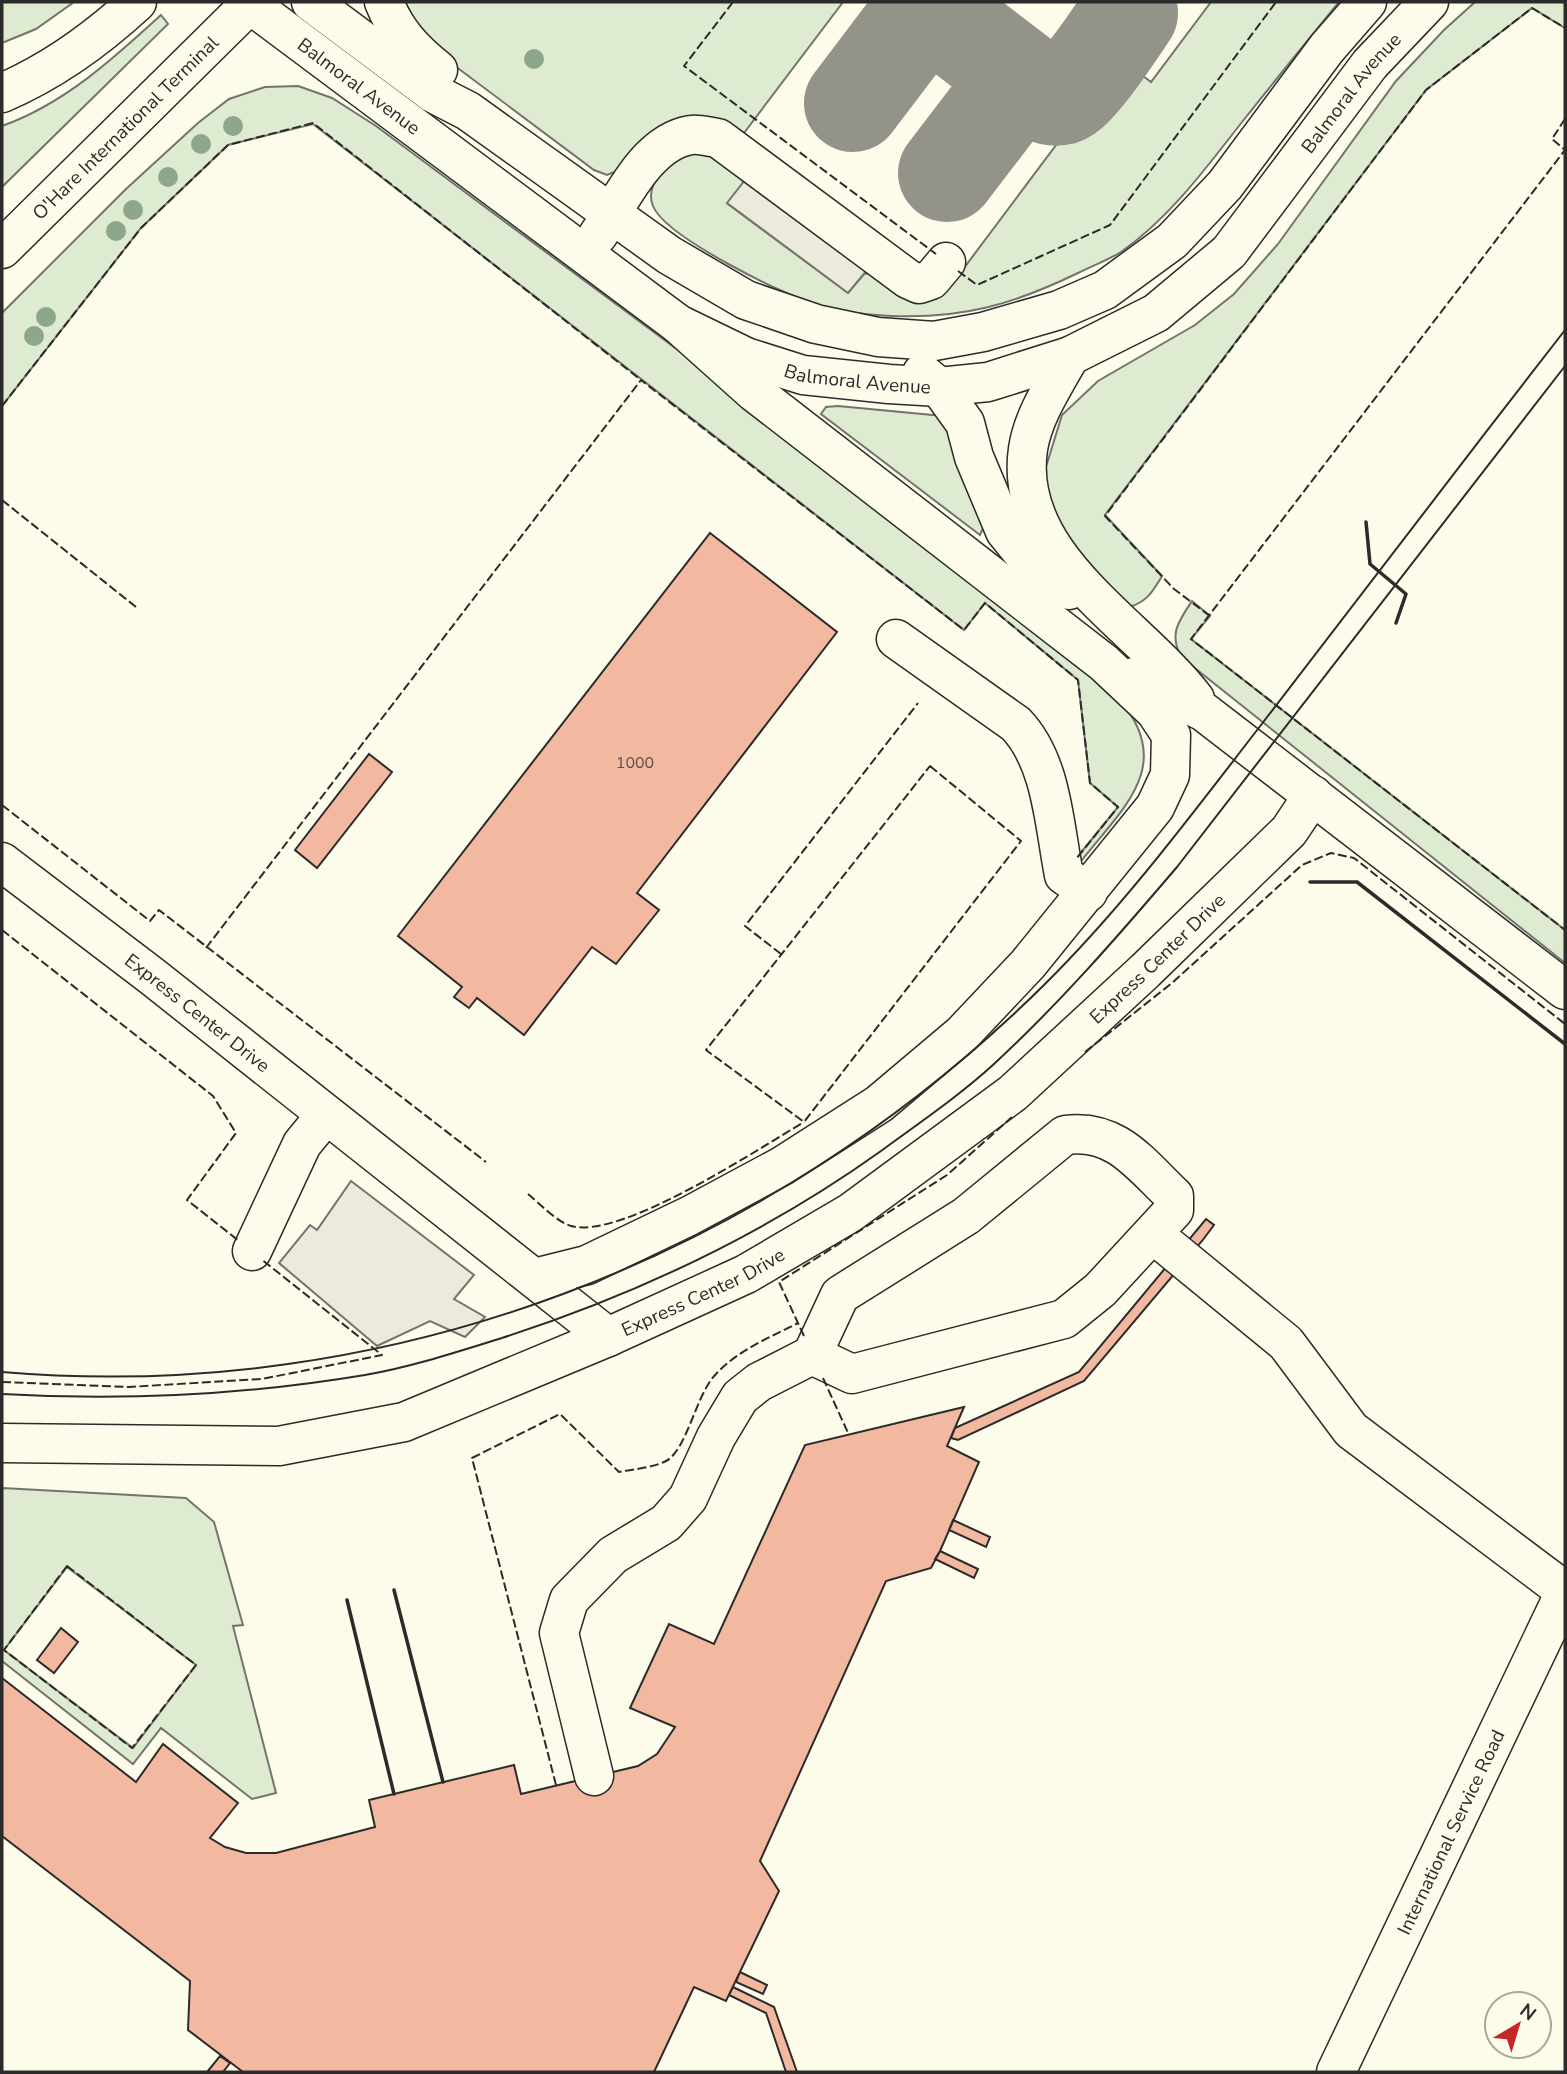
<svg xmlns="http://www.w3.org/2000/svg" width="1567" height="2074" viewBox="0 0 1567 2074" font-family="'Nunito Sans',sans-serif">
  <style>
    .green { fill: #deebd1; stroke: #74746e; stroke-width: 2; fill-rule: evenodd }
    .parking { fill: #eceadb; stroke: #74746e; stroke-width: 2 }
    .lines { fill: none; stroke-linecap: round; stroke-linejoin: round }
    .taxiway { stroke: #94938a; stroke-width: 98 }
    .building { fill: #f2b8a0; stroke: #2b2b2b; stroke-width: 2 }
    .minor-casing { stroke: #2b2b2b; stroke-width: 41 }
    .minor { stroke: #fdfbea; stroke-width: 38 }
    .tram { stroke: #2b2b2b; stroke-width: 2 }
    .fence { stroke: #2b2b2b; stroke-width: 2; stroke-dasharray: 9 3.5; stroke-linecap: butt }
    .wall { stroke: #2b2b2b; stroke-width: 3.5 }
    .tree { fill: #8ea78a }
    .labels { text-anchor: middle; stroke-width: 5; stroke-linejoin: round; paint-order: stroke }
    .number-label { font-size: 16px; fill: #5d4e48 }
    .street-label { font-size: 19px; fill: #2b2b2b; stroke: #fdfbea }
  </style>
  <rect width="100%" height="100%" fill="#fdfbea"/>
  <path class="green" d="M 2,2 L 74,2 L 36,29 L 2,43 Z
    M 405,2 L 843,2 L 744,133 L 724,121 L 691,117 L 617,171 L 607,175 L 594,170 L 427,45 Z
    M 1211,2 L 1339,2 C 1308,40 1277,78 1246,117 C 1208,165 1172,216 1121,252 C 1108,260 1092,266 1078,273 C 1014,304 963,319 891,316 C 869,315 844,312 823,307 C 789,298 665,237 653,206 C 642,180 679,150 703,153 C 719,156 731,168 743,177 L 743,183 L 728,204 L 848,293 L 864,274 L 871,273 C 900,295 915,316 949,288 L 1089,101 L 1087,98 L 1117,56 L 1151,82 Z
    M 1475,2 L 1565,2 L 1565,28 L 1532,8 L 1426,90 L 1105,515 L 1162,576 C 1153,591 1147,602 1129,607 L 1082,559 L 1047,502 L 1045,470 L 1062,415 L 1098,381 L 1195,325 L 1234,294 L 1278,244 L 1396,81 L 1444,30 Z
    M 161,15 L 168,24 L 2,187 L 2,126 C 64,104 113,59 161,15 Z
    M 298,86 L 332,98 L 376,126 L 837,468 L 1117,697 C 1177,763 1124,807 1082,860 L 1074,861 L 1118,807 L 1090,783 L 1078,680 L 985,603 L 964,630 L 313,124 L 228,145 L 141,228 L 2,406 L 2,313 L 126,189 L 198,123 L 229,99 L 265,87 Z
    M 838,406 L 943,416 C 959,452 966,490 984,526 L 980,535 L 821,414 L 826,407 Z
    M 1192,601 L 1210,616 L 1191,639 L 1565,930 L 1565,963 L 1181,657 C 1169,634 1178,622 1192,601 Z
    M 2,1488 L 186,1498 L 214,1522 L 243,1625 L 233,1626 L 276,1793 L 252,1799 L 161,1728 L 133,1764 L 2,1661 ZM 67,1567 L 196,1665 L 133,1748 L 4,1650 Z"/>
  <path class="parking" d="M 766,153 L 887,246 L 848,293 L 727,203 Z
    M 351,1181 L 474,1275 L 454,1299 L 485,1317 L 465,1337 L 430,1321 L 377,1346 L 279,1263 L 310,1225 L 317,1230 Z"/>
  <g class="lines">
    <path class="taxiway" d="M 922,2 L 1041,93 C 1048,96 1054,98 1062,96 C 1078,91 1118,29 1129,13
      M 853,103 L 919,16
      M 947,173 L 1012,88"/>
  </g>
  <path class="building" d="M 710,533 L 837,632 L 637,893 L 659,910 L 616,964 L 592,947 L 524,1035 L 477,998 L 469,1008 L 454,997 L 462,987 L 398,936 Z
    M 369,754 L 392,772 L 317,868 L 295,850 Z
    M 1206,1219 L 1214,1225 L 1202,1241 L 1084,1381 L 958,1440 L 951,1438 L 955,1428 L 1079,1372 Z
    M 964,1407 L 947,1446 L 979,1462 L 940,1551 L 931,1568 L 886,1581 L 760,1861 L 779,1891 L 726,2001 L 694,1987 L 654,2072 L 243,2072 L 188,2030 L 190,1981 L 2,1836 L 2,1678 L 136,1782 L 163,1744 L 238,1803 L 210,1838 L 225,1847 L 246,1853 L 276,1853 L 375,1827 L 369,1800 L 514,1765 L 521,1794 L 638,1766 L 657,1754 L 675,1727 L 630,1708 L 669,1624 L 714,1644 L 805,1445 Z
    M 953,1520 L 990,1537 L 986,1547 L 949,1530 Z
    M 940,1551 L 978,1569 L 974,1578 L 935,1559 Z
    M 61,1628 L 78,1642 L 54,1673 L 37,1660 Z
    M 740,1972 L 767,1985 L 763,1994 L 736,1982 Z
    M 733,1987 L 774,2007 L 797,2072 L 786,2072 L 766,2013 L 729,1995 Z
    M 220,2056 L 230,2063 L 223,2072 L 207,2072 Z"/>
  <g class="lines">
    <g class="minor-casing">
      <g id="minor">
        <path id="s1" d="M 247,2 L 678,324 L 746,357 L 803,375 L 889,384 L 939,387 L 988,382 L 1070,356 L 1156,313 L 1229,252 L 1370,64 L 1429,2"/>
        <path d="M 311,2 L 433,93 L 468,111 L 669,255 L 746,300 L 816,324 L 878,337 L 934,341 L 983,332 L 1059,310 L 1105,290 L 1172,241 L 1225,185 L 1327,48 L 1367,2"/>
        <path d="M 384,2 C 396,32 413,50 438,70"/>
        <path d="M 2,93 C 53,71 96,40 137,2"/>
        <path d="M 598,235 C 621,201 646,142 691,135 C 699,134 710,137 718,138 L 908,279 L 919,284 L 931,280 L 946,262"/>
        <path id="s2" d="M 2,249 L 252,2"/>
        <path d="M 1070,356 C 1054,385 1033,416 1028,449 C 1012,557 1138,624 1195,699"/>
        <path d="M 922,373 L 939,387 L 965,423 L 974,457 L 1005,531 L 1026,557 L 1069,590"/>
        <path d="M 896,639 L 1016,724 C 1052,762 1054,824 1064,875 L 1088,892"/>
        <path d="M 1134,677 L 1204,712 L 1565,990"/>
        <path id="s3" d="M 2,862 L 153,977 L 608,1337 L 746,1274 L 850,1213 L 1013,1093 L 1145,971 L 1289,831 L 1313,795"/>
        <path d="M 1153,1234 L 1286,1343 L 1351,1430 L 1565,1591"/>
        <path d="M 252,1251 L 302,1144 L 325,1116"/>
        <path d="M 535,1278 L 587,1265 L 689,1216 L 782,1166 L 879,1104 L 962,1034 L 1028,964 L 1155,807 L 1170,775 L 1171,735 L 1155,711 L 1104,663 L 754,392 L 678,324"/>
        <path d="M 2,1443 L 279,1446 L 404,1422 L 608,1337"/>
        <path d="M 594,1776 L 559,1633 L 569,1600 L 613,1555 L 666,1523 L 688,1498 L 716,1437 L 740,1397 L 759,1382 L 812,1355 L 840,1295 L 966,1216 L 1065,1135 C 1116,1128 1140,1164 1174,1196 L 1174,1210 L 1100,1290 L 1064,1319 L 852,1374 L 812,1355"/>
        <path id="s4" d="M 1336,2072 L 1565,1592"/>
      </g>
    </g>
    <use href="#minor" class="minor"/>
    <path class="tram" d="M 2,1372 C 390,1405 768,1258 1044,985 C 1124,906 1192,814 1261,725 C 1363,593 1463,461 1565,330
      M 2,1394 C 123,1401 245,1395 365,1375 C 411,1367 457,1352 502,1338 C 638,1294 765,1234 881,1151 C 919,1123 959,1096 994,1064 C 1060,1003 1119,935 1177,867 L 1565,366"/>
    <path class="fence" d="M 733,2 L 684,66 L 936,254
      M 1565,119 L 1552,139 L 1565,150 L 1191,639 L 1565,930
      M 958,271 L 977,285 L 1110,225 L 1276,2
      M 2,406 L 141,228 L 228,145 L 313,123 L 641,380
      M 2,500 L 136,607
      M 1210,616 L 1174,589 L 1105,516 L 1426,90 L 1532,8 L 1565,28
      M 930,766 L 1021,841 L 804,1122 L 706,1050 Z
      M 2,805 L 150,921 L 159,910 L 486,1162
      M 2,930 L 213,1096 L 236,1133 L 187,1200 L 239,1241
      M 206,948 L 641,380 L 964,630 L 985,603 L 1078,680 L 1090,783 L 1118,807 L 1076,859
      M 781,954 L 745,926 L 918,703
      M 1085,1052 L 1172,983 L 1302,865 L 1331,853 L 1354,858 L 1565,1024
      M 528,1194 C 539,1203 557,1222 571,1226 C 621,1240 758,1149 804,1122
      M 804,1336 L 779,1282 L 947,1175 L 1012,1117
      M 823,1378 L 849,1435
      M 2,1382 L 129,1387 L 262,1379 L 382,1355 L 261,1259
      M 67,1566 L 196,1665 L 132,1748 L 4,1650 Z
      M 556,1785 L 472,1458 L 560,1414 L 619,1472 C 633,1469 653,1468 666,1461 C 687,1450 696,1394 716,1374 C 738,1350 769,1338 798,1323"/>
    <path class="wall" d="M 1366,522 L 1370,564 L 1406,594 L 1396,623
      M 1310,882 L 1357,882 L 1565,1044
      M 394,1590 L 443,1782
      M 347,1600 L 394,1794"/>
  </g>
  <g class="tree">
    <circle cx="534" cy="59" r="10"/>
    <circle cx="233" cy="126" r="10"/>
    <circle cx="201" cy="144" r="10"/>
    <circle cx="168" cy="177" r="10"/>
    <circle cx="133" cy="210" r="10"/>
    <circle cx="116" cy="231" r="10"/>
    <circle cx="46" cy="317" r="10"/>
    <circle cx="34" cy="336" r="10"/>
  </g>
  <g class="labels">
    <g class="number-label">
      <text x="635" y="768">1000</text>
    </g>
    <g class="street-label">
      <text dy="7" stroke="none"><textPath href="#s1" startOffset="140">Balmoral Avenue</textPath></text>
      <text dy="7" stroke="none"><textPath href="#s1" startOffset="1337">Balmoral Avenue</textPath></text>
      <text dy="7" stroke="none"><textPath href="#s2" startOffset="173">O'Hare International Terminal</textPath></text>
      <text dy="7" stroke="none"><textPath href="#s1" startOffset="728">Balmoral Avenue</textPath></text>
      <text dy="7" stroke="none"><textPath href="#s3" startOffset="1442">Express Center Drive</textPath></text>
      <text dy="7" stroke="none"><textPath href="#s3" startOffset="247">Express Center Drive</textPath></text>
      <text dy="7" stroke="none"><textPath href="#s3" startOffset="875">Express Center Drive</textPath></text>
      <text dy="7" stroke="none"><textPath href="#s4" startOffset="266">International Service Road</textPath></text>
    </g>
  </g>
  <rect width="1567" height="2074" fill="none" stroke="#2b2b2b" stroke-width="7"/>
  <g transform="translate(1518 2025) rotate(38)"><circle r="33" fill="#fdfbea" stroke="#a9a89e" stroke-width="2"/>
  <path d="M0-5L12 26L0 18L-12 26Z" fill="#c62828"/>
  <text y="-10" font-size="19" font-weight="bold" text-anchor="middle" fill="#2b2b2b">N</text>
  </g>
</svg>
